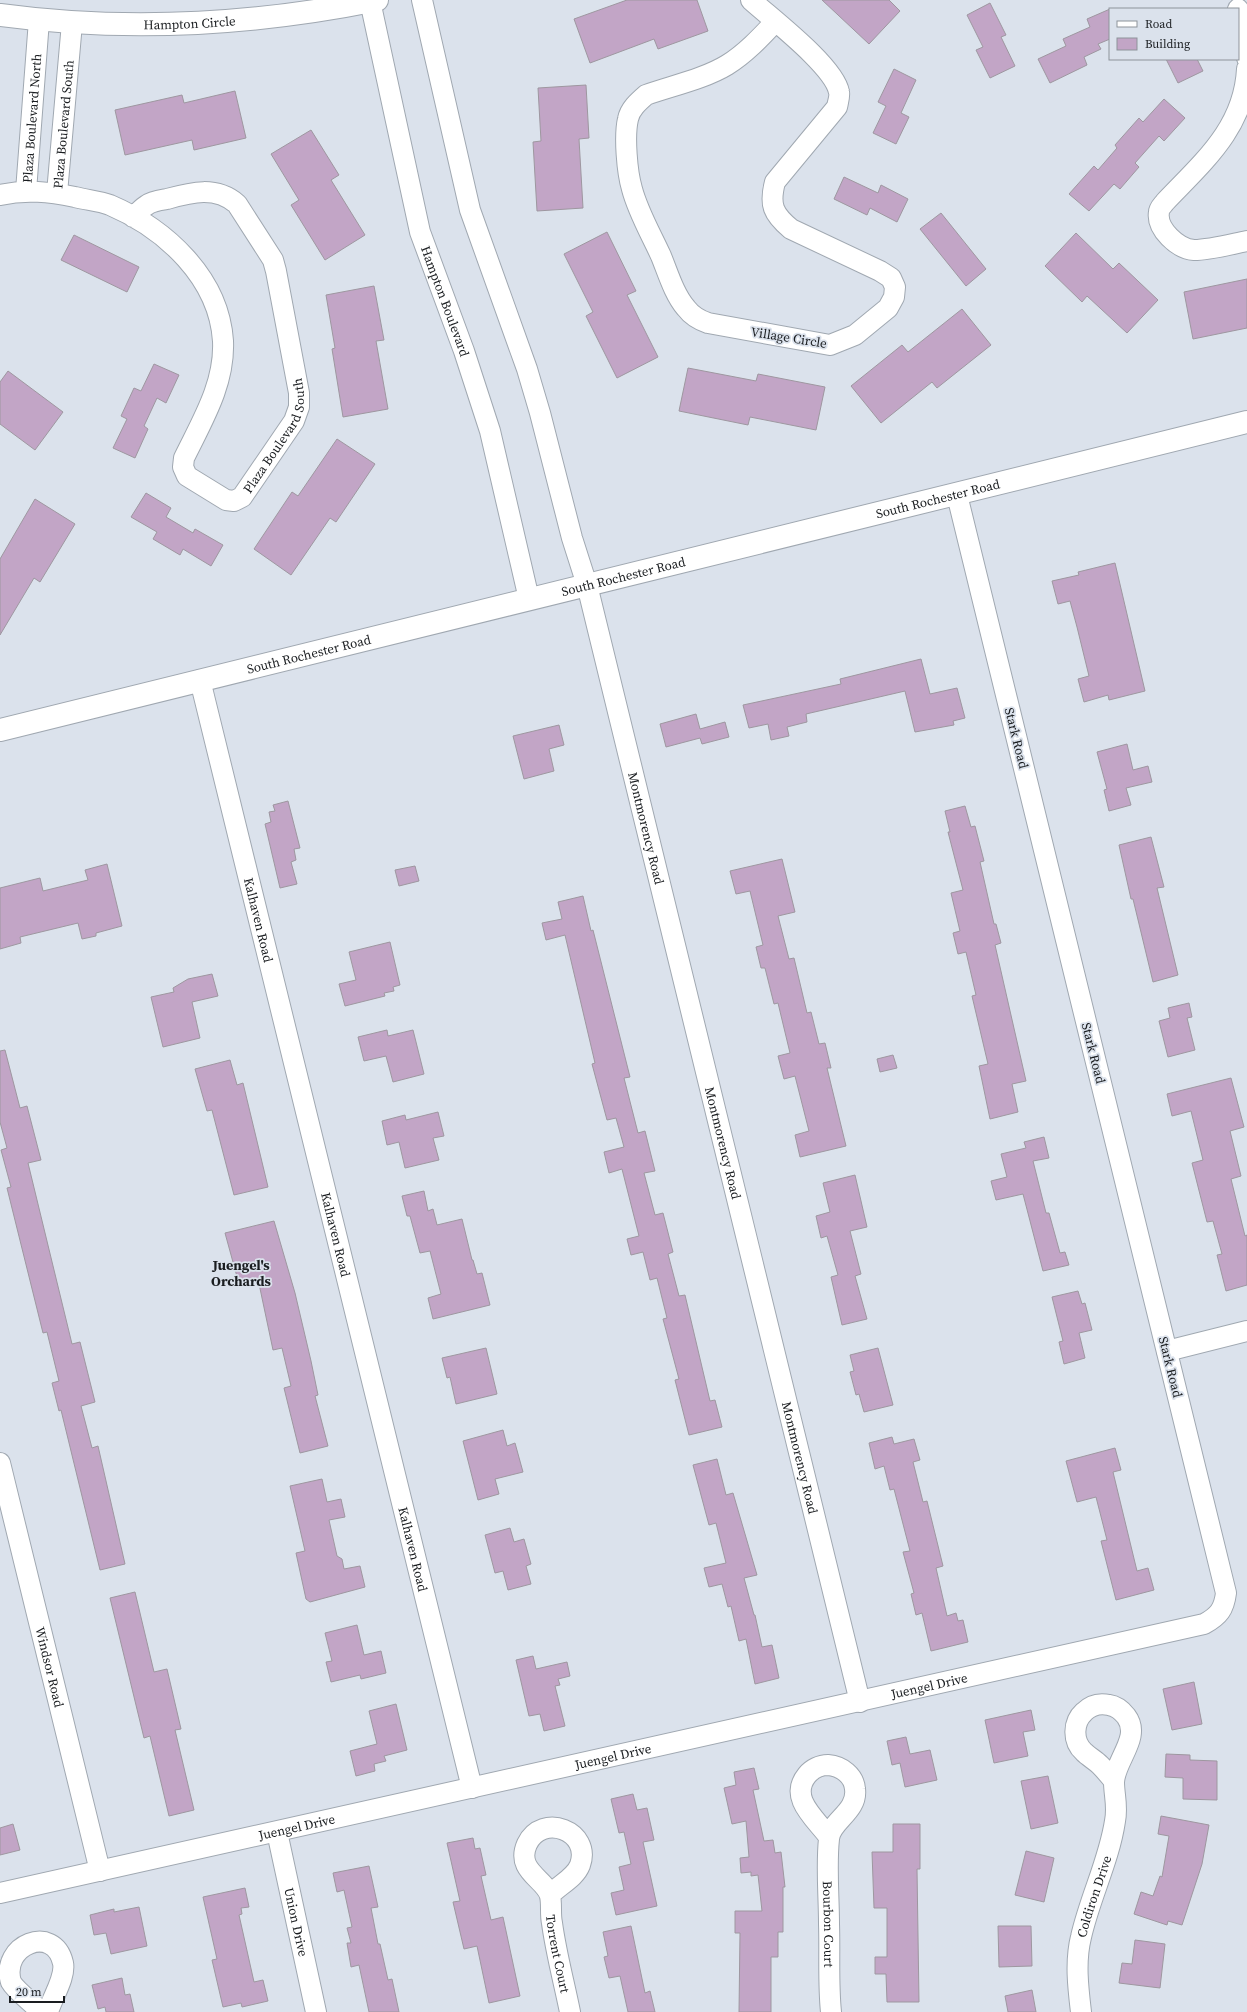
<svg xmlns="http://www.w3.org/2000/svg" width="1247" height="2012" viewBox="0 0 1247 2012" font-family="'Source Serif 4',serif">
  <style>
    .building { fill: #c2a5c6; stroke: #9e97a0 }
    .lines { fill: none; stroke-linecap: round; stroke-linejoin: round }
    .street-casing { stroke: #a0a8b1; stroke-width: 22 }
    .secondary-casing { stroke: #a0a8b1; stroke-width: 24 }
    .primary-casing { stroke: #a0a8b1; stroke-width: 24 }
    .street { stroke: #fff; stroke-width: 20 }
    .secondary { stroke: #fff; stroke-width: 22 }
    .primary { stroke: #fff; stroke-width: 22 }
    .labels { text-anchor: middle; stroke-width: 3.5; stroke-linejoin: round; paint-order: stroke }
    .street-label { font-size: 13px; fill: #1a1d20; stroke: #dbe2ec }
    .neighbourhood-label { font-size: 14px; font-weight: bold; fill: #1a1d20; stroke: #dbe2ec }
  </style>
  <rect width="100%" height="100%" fill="#dbe2ec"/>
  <path class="building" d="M 627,0 L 697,0 L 708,31 L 658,49 L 654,39 L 590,63 L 574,19 Z
    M 822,0 L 889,0 L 900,11 L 869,44 Z
    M 990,3 L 1006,35 L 1001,37 L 1015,66 L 990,78 L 976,50 L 983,47 L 967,15 Z
    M 1110,9 L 1110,39 L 1098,44 L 1101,49 L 1084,57 L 1087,65 L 1050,83 L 1038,59 L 1066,46 L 1063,39 L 1090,27 L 1087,19 Z
    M 1166,59 L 1197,59 L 1203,71 L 1178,83 Z
    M 894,69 L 916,80 L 901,113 L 909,117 L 896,144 L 873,133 L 886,106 L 878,102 Z
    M 586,85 L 589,138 L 579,139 L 583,208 L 537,211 L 533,142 L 541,141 L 538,88 Z
    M 235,91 L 246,138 L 194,150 L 192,140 L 125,155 L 115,110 L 182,95 L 184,103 Z
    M 1164,99 L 1185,118 L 1164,141 L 1159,136 L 1135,163 L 1139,167 L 1120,189 L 1114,184 L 1089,211 L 1069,194 L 1094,166 L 1098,170 L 1117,148 L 1115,145 L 1139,118 L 1143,122 Z
    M 311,130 L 339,175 L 331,180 L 365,235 L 325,260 L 291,205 L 299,200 L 271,154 Z
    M 844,177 L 878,193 L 881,185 L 908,199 L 897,222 L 870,208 L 867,215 L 834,199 Z
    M 941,213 L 986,269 L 966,286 L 920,229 Z
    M 607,232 L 636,291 L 627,295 L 658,357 L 617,378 L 586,316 L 593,312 L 564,254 Z
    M 1076,233 L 1113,269 L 1119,263 L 1158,300 L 1127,333 L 1087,296 L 1082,302 L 1045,266 Z
    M 74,235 L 139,267 L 127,292 L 61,260 Z
    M 1247,279 L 1247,328 L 1193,339 L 1184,292 Z
    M 374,286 L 384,340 L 376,341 L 388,409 L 343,417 L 332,349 L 335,348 L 326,295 Z
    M 962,309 L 991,345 L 937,388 L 932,382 L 881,423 L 851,386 L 902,345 L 908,352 Z
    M 154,364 L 179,375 L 166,403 L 157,398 L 144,426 L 148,429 L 135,458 L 113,448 L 127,419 L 121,416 L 134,388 L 141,391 Z
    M 688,368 L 756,381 L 758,374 L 825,387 L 816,430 L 750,417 L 748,425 L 679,411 Z
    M 8,371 L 63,412 L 35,450 L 0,424 L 0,382 Z
    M 337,439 L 375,464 L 336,522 L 330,518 L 291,575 L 254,549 L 292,492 L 298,496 Z
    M 146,493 L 171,508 L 166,517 L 193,533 L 195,529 L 223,545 L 211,566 L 183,549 L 180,555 L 153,539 L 157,532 L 131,517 Z
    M 35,499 L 75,524 L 40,582 L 34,578 L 0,635 L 0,559 Z
    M 1115,563 L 1145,691 L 1109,700 L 1108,695 L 1084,702 L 1078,679 L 1089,676 L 1077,627 L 1070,601 L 1058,604 L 1052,581 L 1079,575 L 1078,572 Z
    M 921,659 L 930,694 L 957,688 L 965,718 L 953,721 L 954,725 L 915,732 L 905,691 L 806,714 L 807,722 L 787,727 L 789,736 L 771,740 L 768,724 L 749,728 L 743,705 L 841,684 L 840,679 Z
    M 696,714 L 700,729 L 725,722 L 729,737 L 702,744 L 700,738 L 666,747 L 660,724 Z
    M 559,725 L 564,745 L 549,749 L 554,771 L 524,779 L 513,736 Z
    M 1127,744 L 1133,770 L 1148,766 L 1152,782 L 1126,788 L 1131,805 L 1109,811 L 1104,790 L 1107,789 L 1097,752 Z
    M 288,801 L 300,848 L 294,849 L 296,860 L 291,862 L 297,884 L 280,888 L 265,824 L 271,822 L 269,812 L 275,811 L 273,805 Z
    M 965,806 L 971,827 L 975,826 L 984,861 L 980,862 L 994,924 L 996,924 L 1001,943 L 995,945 L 1026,1081 L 1012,1084 L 1018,1112 L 990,1119 L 979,1066 L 988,1064 L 972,996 L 976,995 L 966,952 L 958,954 L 953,933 L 960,931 L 951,893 L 963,890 L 948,832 L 950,832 L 945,811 Z
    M 1151,837 L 1164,887 L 1157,888 L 1178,975 L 1153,982 L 1133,899 L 1131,899 L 1119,845 Z
    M 782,859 L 795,912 L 778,916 L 789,959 L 794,958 L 807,1013 L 811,1012 L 819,1044 L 825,1043 L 831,1068 L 827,1068 L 846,1146 L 800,1157 L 795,1135 L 809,1131 L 795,1076 L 784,1079 L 778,1056 L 790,1053 L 778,1003 L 774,1004 L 765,968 L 761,968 L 756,947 L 763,945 L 750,891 L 736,894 L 730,871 Z
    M 107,864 L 122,926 L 96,933 L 96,936 L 82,939 L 78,923 L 20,937 L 21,943 L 0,949 L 0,888 L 40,878 L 43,891 L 88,880 L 85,870 Z
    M 415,866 L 419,881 L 399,886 L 395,870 Z
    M 583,896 L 591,931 L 593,930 L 630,1077 L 624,1078 L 638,1133 L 645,1131 L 655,1171 L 644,1173 L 655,1215 L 663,1213 L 673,1252 L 668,1254 L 679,1296 L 685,1295 L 710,1401 L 715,1400 L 722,1427 L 689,1435 L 675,1380 L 679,1379 L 663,1319 L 667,1318 L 657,1278 L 650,1280 L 643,1252 L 631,1255 L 627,1239 L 639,1236 L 622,1169 L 609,1173 L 604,1152 L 624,1147 L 616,1118 L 607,1120 L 592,1064 L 595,1063 L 565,935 L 546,940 L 542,923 L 562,919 L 558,902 Z
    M 390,942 L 400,985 L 393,987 L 394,991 L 384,993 L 385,996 L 345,1006 L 339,984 L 356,980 L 349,952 Z
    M 212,974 L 218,996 L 192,1002 L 200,1038 L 163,1047 L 151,997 L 174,992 L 173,988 L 188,979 Z
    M 1189,1003 L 1192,1017 L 1187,1018 L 1195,1050 L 1168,1057 L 1159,1021 L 1170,1018 L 1168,1008 Z
    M 387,1030 L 388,1036 L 413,1030 L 424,1074 L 393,1082 L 386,1056 L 364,1061 L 358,1037 Z
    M 5,1050 L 20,1108 L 27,1106 L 41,1160 L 28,1163 L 72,1344 L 80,1342 L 95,1402 L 81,1406 L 92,1448 L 98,1446 L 125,1564 L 100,1570 L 61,1410 L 59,1411 L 52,1383 L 59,1381 L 47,1332 L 43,1333 L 7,1188 L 11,1187 L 1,1150 L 7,1148 L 0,1122 L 0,1051 Z
    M 893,1055 L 897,1068 L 880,1072 L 877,1059 Z
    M 230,1060 L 237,1085 L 243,1083 L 268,1187 L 234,1195 L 212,1110 L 207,1111 L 195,1069 Z
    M 1231,1078 L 1244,1127 L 1230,1131 L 1241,1176 L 1231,1179 L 1245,1236 L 1247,1235 L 1247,1285 L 1226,1291 L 1217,1255 L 1222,1254 L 1213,1221 L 1207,1222 L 1192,1163 L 1203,1160 L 1191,1111 L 1172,1116 L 1167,1094 Z
    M 438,1112 L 444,1136 L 433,1138 L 439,1160 L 405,1168 L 399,1142 L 387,1145 L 382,1121 L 405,1115 L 406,1120 Z
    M 1044,1137 L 1049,1158 L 1033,1161 L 1046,1213 L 1049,1213 L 1060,1253 L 1065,1252 L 1069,1265 L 1043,1271 L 1023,1194 L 996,1200 L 991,1181 L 1007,1177 L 1001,1154 L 1026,1148 L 1024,1142 Z
    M 855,1175 L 867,1227 L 850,1231 L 861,1274 L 855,1276 L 867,1319 L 842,1325 L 831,1277 L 838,1275 L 827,1236 L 821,1238 L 816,1216 L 830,1212 L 823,1183 Z
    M 424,1191 L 428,1211 L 433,1209 L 437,1225 L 462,1219 L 472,1260 L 473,1260 L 477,1274 L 482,1273 L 490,1305 L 433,1319 L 428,1298 L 441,1294 L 430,1251 L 420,1253 L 410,1216 L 407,1216 L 402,1196 Z
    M 274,1221 L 295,1293 L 311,1361 L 318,1395 L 315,1396 L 328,1446 L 300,1453 L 284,1388 L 291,1386 L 282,1348 L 273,1350 L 258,1279 L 239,1284 L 225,1233 Z
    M 1078,1291 L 1082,1304 L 1085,1303 L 1092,1330 L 1079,1333 L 1085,1358 L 1064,1364 L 1059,1342 L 1063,1341 L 1052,1297 Z
    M 486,1348 L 497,1394 L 456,1404 L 450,1377 L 447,1378 L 442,1358 Z
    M 878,1348 L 893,1405 L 864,1412 L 859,1394 L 856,1395 L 850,1372 L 854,1371 L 850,1355 Z
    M 503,1430 L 507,1446 L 515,1443 L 523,1472 L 495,1479 L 499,1494 L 478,1500 L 463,1441 Z
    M 892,1437 L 894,1444 L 914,1439 L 920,1460 L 913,1462 L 923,1502 L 927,1501 L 943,1566 L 936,1568 L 947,1616 L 956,1613 L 958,1621 L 963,1620 L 968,1642 L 931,1651 L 922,1613 L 916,1615 L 911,1594 L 914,1593 L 903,1552 L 910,1551 L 894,1489 L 890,1490 L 884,1466 L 875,1469 L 869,1443 Z
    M 1115,1448 L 1121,1470 L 1113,1472 L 1137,1571 L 1148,1568 L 1154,1590 L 1116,1600 L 1101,1541 L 1107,1540 L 1096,1497 L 1077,1502 L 1066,1461 Z
    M 717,1459 L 726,1495 L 733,1493 L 757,1575 L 744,1578 L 754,1615 L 755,1615 L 762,1647 L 772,1645 L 779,1678 L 755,1684 L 746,1639 L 739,1641 L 731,1606 L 728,1607 L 722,1584 L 709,1587 L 704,1568 L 726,1563 L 716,1523 L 709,1525 L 693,1465 Z
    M 322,1479 L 327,1502 L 341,1499 L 345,1517 L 329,1520 L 337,1556 L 342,1559 L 344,1569 L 360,1566 L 365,1587 L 310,1602 L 306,1599 L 296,1553 L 305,1551 L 290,1486 Z
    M 510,1528 L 514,1542 L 524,1539 L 531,1564 L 526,1566 L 531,1584 L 508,1590 L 503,1571 L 495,1573 L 485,1535 Z
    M 135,1592 L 154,1672 L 167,1669 L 181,1729 L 175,1730 L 194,1810 L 169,1816 L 150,1736 L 144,1738 L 110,1598 Z
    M 357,1625 L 364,1655 L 381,1651 L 386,1673 L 361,1679 L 360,1675 L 331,1682 L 326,1662 L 332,1661 L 325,1633 Z
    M 533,1656 L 536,1669 L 567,1662 L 570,1676 L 558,1679 L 560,1685 L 555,1686 L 565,1726 L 544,1731 L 540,1714 L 529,1716 L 516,1660 Z
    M 1194,1682 L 1202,1724 L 1172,1730 L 1163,1689 Z
    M 396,1704 L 407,1750 L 384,1756 L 386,1761 L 374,1764 L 375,1771 L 356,1776 L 350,1751 L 377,1744 L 369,1711 Z
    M 1031,1710 L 1035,1730 L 1023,1732 L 1028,1756 L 994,1763 L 985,1720 Z
    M 906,1737 L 910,1754 L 930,1750 L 937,1780 L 905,1787 L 900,1763 L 892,1765 L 887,1741 Z
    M 1166,1754 L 1190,1755 L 1190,1760 L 1217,1761 L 1217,1800 L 1183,1799 L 1183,1778 L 1165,1777 Z
    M 754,1768 L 759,1789 L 753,1790 L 764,1841 L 773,1840 L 775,1853 L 781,1852 L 785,1887 L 783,1887 L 783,1932 L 778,1932 L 778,1957 L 771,1957 L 771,2012 L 739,2012 L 740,1933 L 735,1933 L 735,1911 L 762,1911 L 758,1875 L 751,1876 L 751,1872 L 741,1873 L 740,1858 L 749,1857 L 746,1821 L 732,1824 L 724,1788 L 736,1785 L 734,1772 Z
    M 1048,1776 L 1058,1823 L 1031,1829 L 1021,1781 Z
    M 633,1794 L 637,1810 L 647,1808 L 654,1840 L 643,1842 L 657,1906 L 616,1915 L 611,1893 L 624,1890 L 619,1867 L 631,1864 L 624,1832 L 619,1833 L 611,1799 Z
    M 1161,1816 L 1209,1825 L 1202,1864 L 1182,1925 L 1168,1921 L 1167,1925 L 1134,1914 L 1141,1892 L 1153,1896 L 1160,1876 L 1162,1877 L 1169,1836 L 1158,1834 Z
    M 13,1824 L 20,1850 L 0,1855 L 0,1828 Z
    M 893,1824 L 920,1824 L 920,1869 L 917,1869 L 919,2002 L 887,2002 L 886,1974 L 875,1974 L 875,1957 L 887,1957 L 887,1908 L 874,1908 L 872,1852 L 893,1852 Z
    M 473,1838 L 475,1849 L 480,1848 L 486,1875 L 481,1876 L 491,1920 L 503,1917 L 520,1996 L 489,2003 L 477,1946 L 464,1949 L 453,1902 L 460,1901 L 447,1843 Z
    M 1026,1851 L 1054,1858 L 1044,1902 L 1015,1895 Z
    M 369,1866 L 378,1907 L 371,1908 L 378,1944 L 380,1944 L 388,1980 L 392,1979 L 399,2012 L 369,2012 L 359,1965 L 351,1967 L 347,1943 L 351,1943 L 347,1928 L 352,1927 L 344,1890 L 337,1892 L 333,1873 Z
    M 245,1888 L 249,1907 L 241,1908 L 242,1914 L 239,1915 L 254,1982 L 263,1980 L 268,2001 L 242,2007 L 241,2003 L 223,2007 L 212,1960 L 217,1959 L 203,1897 Z
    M 139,1907 L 147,1946 L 111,1954 L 106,1933 L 94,1935 L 90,1915 L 114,1909 L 114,1912 Z
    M 631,1926 L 645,1993 L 650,1991 L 655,2012 L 628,2012 L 620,1976 L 609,1978 L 604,1957 L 608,1956 L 603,1932 Z
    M 998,1926 L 1031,1926 L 1032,1966 L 999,1967 Z
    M 1135,1940 L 1165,1944 L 1160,1988 L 1119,1983 L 1122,1963 L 1132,1964 Z
    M 122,1978 L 125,1995 L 130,1994 L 134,2012 L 106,2012 L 105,2007 L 98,2009 L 92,1985 Z
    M 1032,1990 L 1036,2012 L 1008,2012 L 1005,1996 Z"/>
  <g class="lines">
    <g class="street-casing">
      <g id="street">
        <path id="s1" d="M 422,0 L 470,210 L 527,369 L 540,413 L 572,538 L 587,585 L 860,1702"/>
        <path d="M 751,0 C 772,19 834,66 839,92 C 840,96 838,102 837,107 L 775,182 C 769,205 773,214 791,229 L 880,271 L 891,278 L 895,287 L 894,297 L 888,308 L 855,335 L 830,345 L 708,323 C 699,320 692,316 686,308 C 674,294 668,273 661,256 C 651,234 638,212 632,189 C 627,172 624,136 628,119 C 630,109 638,102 646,95 C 671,86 704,79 727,65 C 745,54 761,37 775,22"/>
        <path id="s2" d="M 370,1 L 420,232 L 464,351 L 490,431 L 529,599"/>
        <path d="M 1238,9 L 1242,15 L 1247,58"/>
        <path d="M 1247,69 C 1244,128 1203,162 1165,202 C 1163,205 1159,208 1159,212 C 1156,229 1178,249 1194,250 C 1210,250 1232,244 1247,241"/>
        <path id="s3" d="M 26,191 L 39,20"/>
        <path id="s4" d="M 57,193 L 72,23"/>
        <path id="s5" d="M 0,195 C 26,189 50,192 75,197 C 86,200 100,201 110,205 C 166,229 219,278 223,341 C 225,384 202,421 184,458 L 183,467 L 187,476 L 226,500 L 234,501 L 242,497 L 294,421 L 299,407 L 299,393 L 276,271 L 273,260 L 237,204 C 216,186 192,192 167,199 C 161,200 152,201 147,205 C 142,208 138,213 133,217"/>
        <path id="s6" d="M 200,680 L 472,1788"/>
        <path d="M 1167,1351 L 1247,1331"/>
        <path id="s7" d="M 0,1463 L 100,1871"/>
        <path id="s8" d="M 277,1832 L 316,2012"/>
        <path id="s9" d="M 829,1837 C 816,1819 788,1798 807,1775 C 812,1769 820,1765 828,1765 C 842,1766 854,1776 855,1789 C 858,1812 830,1821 829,1839 C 826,1866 829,1896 829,1924 C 830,1953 828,1983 831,2012"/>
        <path id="s10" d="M 0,1893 L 1204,1624 C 1219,1616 1224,1609 1226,1593 L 957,495"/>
        <path id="s11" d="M 550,1895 C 559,1885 575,1878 580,1865 C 592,1831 542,1812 527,1844 C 515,1871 546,1879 550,1896 C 552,1904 550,1914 552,1923 C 556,1953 564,1982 570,2012"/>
        <path d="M 41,2012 C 33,2003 16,1991 11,1982 C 0,1945 54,1923 63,1963 C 66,1977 52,1998 48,2012"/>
        <path id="s12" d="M 1081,2012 C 1078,1987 1075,1961 1081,1937 C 1090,1897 1109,1861 1115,1821 C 1118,1806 1114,1795 1114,1782 C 1115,1760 1142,1737 1126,1716 C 1122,1711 1116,1706 1109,1705 C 1100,1703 1091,1705 1084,1712 C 1073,1722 1072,1741 1084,1752 C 1089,1757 1095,1760 1100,1765 C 1105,1770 1110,1776 1114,1781"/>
      </g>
    </g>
    <g class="secondary-casing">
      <g id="secondary">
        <path id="s13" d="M 0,15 C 126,32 253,25 377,0"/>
      </g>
    </g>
    <g class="primary-casing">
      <g id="primary">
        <path id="s14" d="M 0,730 L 1247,422"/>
      </g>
    </g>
    <use href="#street" class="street"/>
    <use href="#secondary" class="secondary"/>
    <use href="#primary" class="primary"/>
  </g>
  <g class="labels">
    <g class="street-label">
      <text dy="5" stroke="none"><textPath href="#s13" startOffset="190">Hampton Circle</textPath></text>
      <text dy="5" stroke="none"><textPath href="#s3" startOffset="73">Plaza Boulevard North</textPath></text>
      <text dy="5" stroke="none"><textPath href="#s4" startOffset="69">Plaza Boulevard South</textPath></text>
      <text dy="5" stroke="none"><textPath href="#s2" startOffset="310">Hampton Boulevard</textPath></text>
      <text transform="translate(789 337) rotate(9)" y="5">Village Circle</text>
      <text dy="5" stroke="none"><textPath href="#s5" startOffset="575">Plaza Boulevard South</textPath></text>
      <text dy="5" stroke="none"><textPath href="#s14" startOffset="966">South Rochester Road</textPath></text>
      <text dy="5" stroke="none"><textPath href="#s14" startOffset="642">South Rochester Road</textPath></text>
      <text dy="5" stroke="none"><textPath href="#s14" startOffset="318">South Rochester Road</textPath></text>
      <text transform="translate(1017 738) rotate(76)" y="5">Stark Road</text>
      <text dy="5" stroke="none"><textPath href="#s1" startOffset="859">Montmorency Road</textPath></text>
      <text dy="5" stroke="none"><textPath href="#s6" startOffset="247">Kalhaven Road</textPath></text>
      <text transform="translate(1094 1053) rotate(76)" y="5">Stark Road</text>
      <text dy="5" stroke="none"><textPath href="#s1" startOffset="1183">Montmorency Road</textPath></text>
      <text dy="5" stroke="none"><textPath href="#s6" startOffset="571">Kalhaven Road</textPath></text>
      <text transform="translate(1171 1367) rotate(76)" y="5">Stark Road</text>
      <text dy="5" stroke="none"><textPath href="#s1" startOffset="1507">Montmorency Road</textPath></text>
      <text dy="5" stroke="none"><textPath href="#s6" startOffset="895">Kalhaven Road</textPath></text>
      <text dy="5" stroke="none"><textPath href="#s7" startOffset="210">Windsor Road</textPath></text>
      <text dy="5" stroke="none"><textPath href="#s10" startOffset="952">Juengel Drive</textPath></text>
      <text dy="5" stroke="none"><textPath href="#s10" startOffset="628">Juengel Drive</textPath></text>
      <text dy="5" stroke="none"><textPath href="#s10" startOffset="304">Juengel Drive</textPath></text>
      <text dy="5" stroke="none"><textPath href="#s12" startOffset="118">Coldiron Drive</textPath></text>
      <text dy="5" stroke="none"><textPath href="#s8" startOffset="92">Union Drive</textPath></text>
      <text dy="5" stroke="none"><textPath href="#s9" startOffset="279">Bourbon Court</textPath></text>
      <text dy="5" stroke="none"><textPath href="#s11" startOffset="249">Torrent Court</textPath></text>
    </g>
    <g class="neighbourhood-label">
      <text x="241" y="1270">Juengel's<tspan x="241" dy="16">Orchards</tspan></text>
    </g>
  </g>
  <rect x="1109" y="8" width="130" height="52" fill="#dbe2ec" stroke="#8e939a"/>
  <rect x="1117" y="21" width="20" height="6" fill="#ffffff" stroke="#8e939a"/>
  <text x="1145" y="28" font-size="12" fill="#1a1d20">Road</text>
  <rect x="1117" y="38" width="20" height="12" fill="#c2a5c6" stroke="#8e939a"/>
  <text x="1145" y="48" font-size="12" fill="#1a1d20">Building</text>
  <path d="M10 1996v6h54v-6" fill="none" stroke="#1a1d20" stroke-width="2"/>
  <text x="16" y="1996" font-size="12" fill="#1a1d20" stroke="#dbe2ec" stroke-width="3" paint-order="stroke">20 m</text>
</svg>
